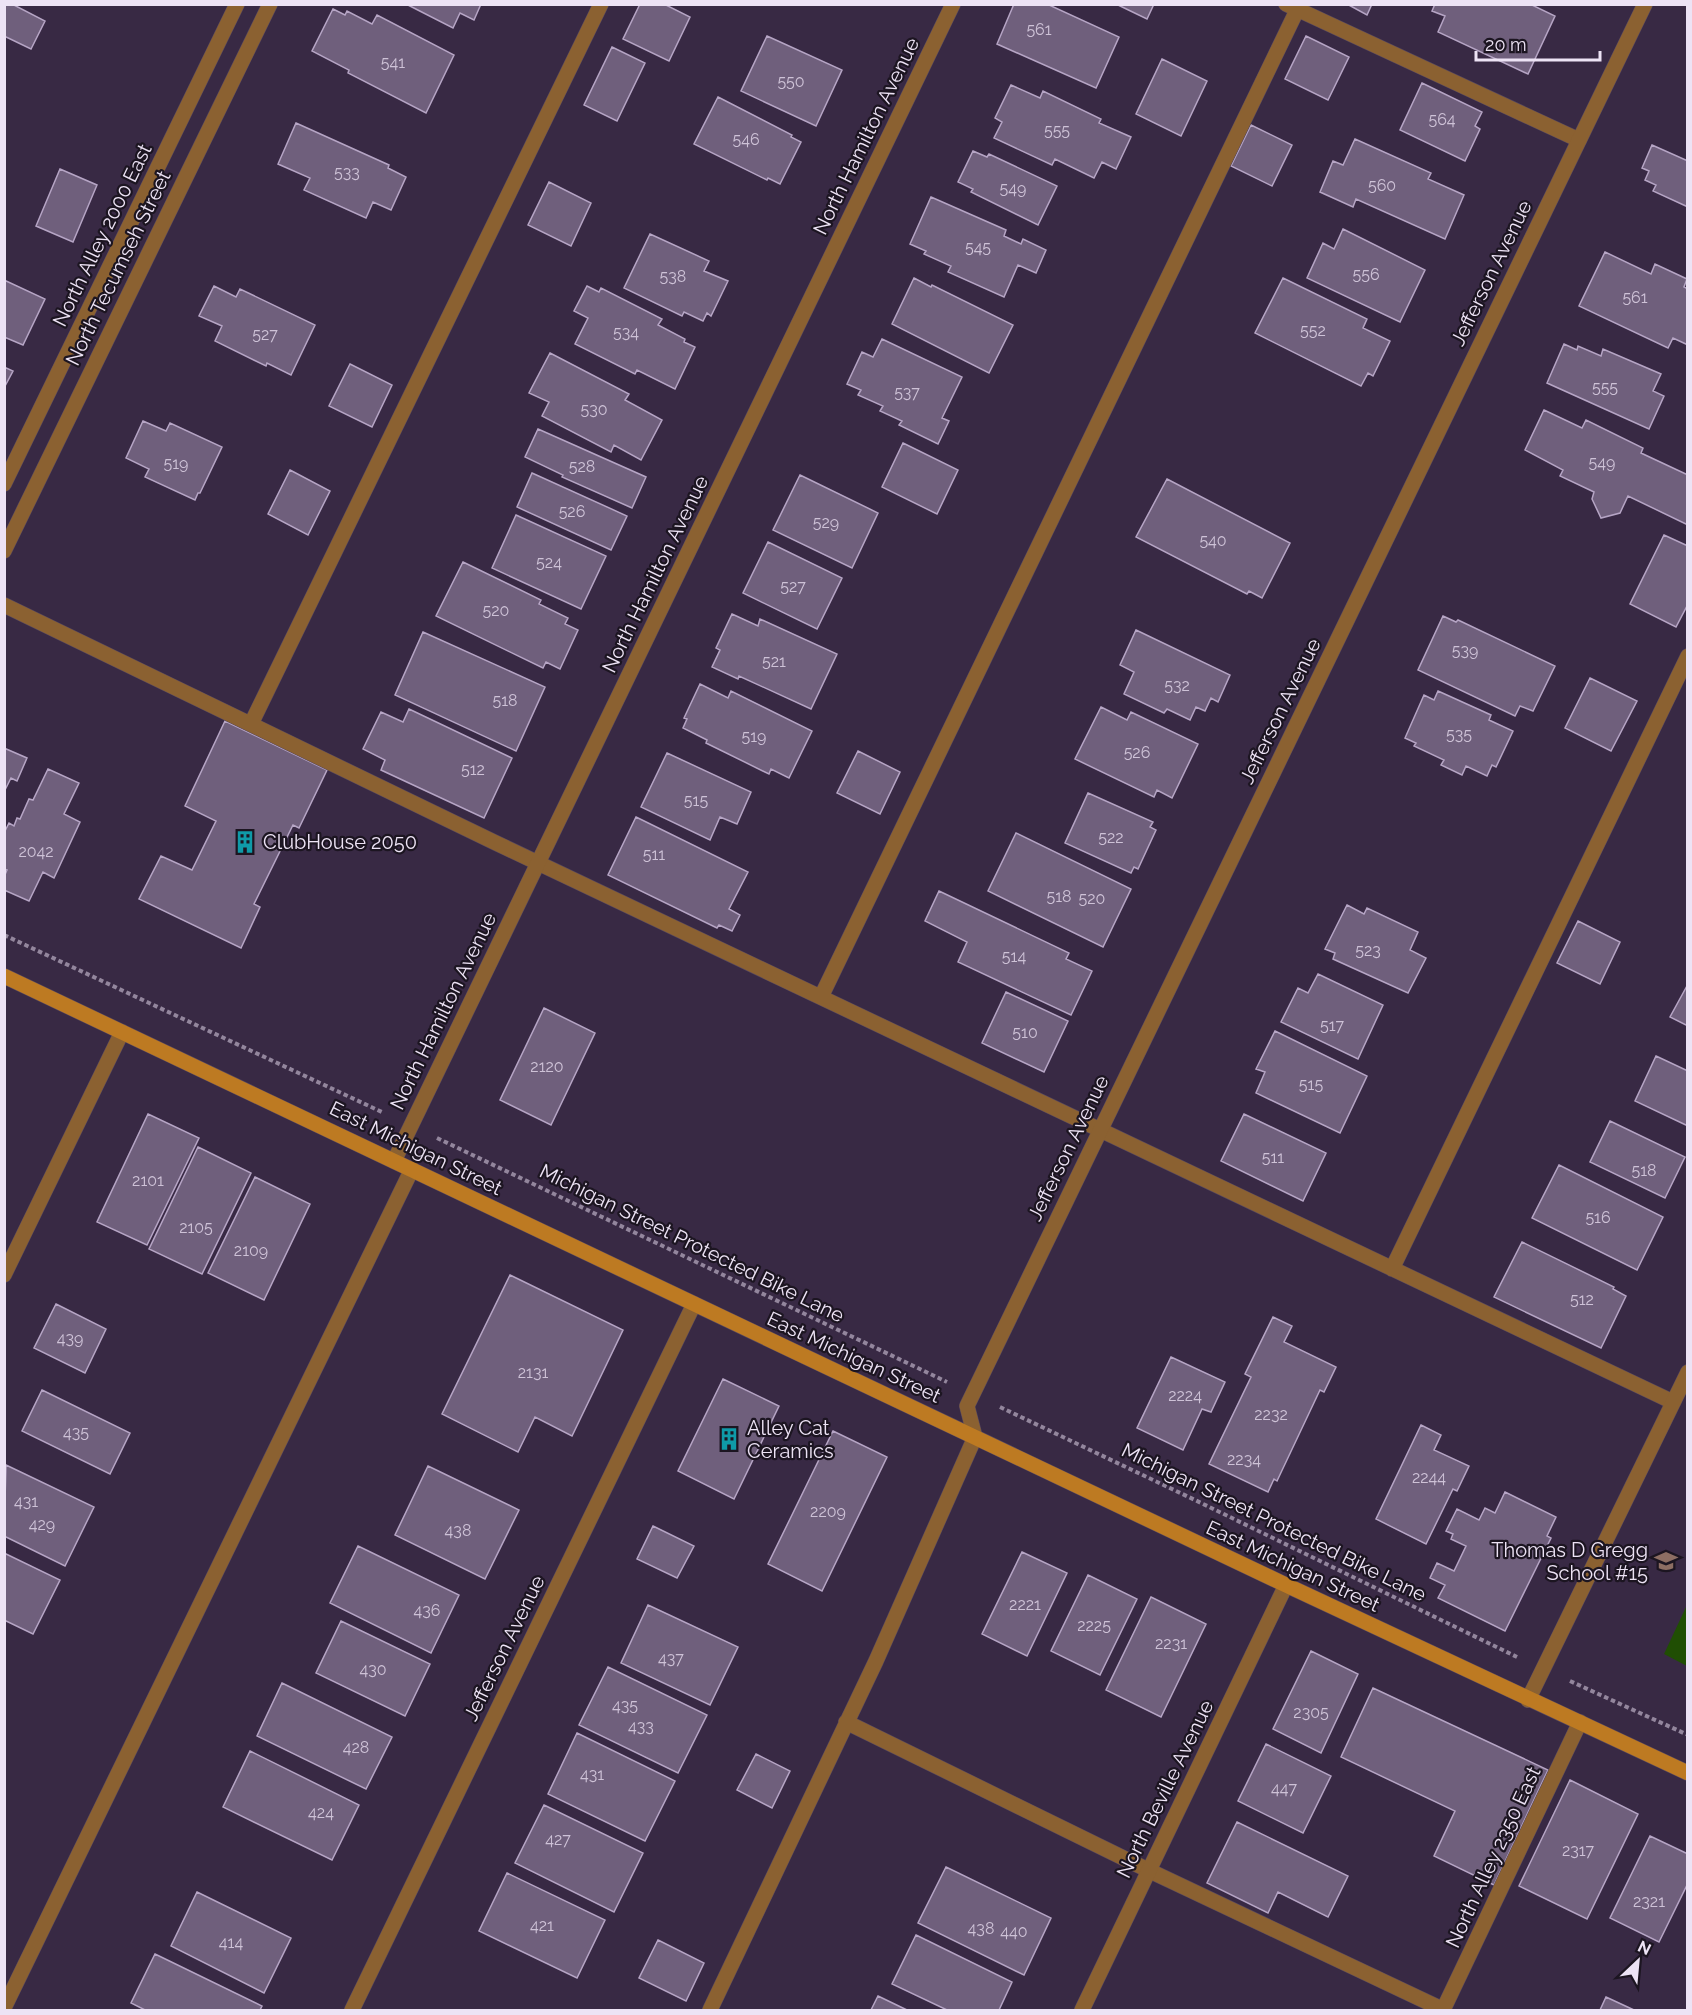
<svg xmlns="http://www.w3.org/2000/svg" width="1692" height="2015" viewBox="0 0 1692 2015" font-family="Raleway,sans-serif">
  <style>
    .green { fill: #204e03 }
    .building { fill: #6f5f7c; stroke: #b6a5c5; stroke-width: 1.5 }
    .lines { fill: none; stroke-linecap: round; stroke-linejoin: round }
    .lane-casing { stroke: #554760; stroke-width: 16 }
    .street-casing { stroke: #554760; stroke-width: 16 }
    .secondary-casing { stroke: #554760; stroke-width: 16 }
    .path { stroke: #93869d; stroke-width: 4; stroke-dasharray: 4.5 3; stroke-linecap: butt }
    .lane { stroke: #8b6131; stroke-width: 15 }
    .street { stroke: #8b6131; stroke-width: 15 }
    .secondary { stroke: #bd7a22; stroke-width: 15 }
    .labels { text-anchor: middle; stroke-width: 4.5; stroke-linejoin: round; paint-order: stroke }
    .number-label { font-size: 16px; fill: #cec2d7 }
    .street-label { font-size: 20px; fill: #ede3f5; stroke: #1c1521 }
    .poi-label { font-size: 20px; fill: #ede3f5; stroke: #1c1521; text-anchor: start }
  </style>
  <rect width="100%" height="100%" fill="#382944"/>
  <path class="green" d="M 1687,1605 L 1687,1666 L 1664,1654 Z"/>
  <path class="building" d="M 4,4 L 12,4 L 45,21 L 31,49 L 4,36 Z
    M 406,4 L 481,4 L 474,20 L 460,13 L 453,28 Z
    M 640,4 L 664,4 L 690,17 L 669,61 L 623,39 Z
    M 1014,4 L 1047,4 L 1119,37 L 1096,88 L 997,44 Z
    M 1116,4 L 1154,4 L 1147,19 Z
    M 1347,4 L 1372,4 L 1367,15 Z
    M 1435,4 L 1530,4 L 1555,16 L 1528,74 L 1438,32 L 1445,16 L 1432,11 Z
    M 333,9 L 345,15 L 347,11 L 372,24 L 377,15 L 454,55 L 426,113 L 348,73 L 349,70 L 312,51 Z
    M 767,36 L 842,70 L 816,126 L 741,91 Z
    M 1306,36 L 1349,57 L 1328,100 L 1285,79 Z
    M 612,47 L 645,63 L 617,121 L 584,105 Z
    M 1162,59 L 1207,81 L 1181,136 L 1136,114 Z
    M 1422,83 L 1482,112 L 1475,126 L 1480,129 L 1465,161 L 1400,130 Z
    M 1011,85 L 1040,98 L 1043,91 L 1101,119 L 1099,123 L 1131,137 L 1116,169 L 1102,162 L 1094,178 L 1055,159 L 1052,165 L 994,138 L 1002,122 L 995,118 Z
    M 718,97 L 792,135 L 791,137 L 801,142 L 780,184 L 768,178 L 767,180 L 694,144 Z
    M 296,123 L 389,165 L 388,168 L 406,177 L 391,210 L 373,202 L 366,218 L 304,190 L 310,178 L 278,164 Z
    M 1251,125 L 1292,145 L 1272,186 L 1231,166 Z
    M 1355,139 L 1431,173 L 1428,179 L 1464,195 L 1445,239 L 1356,199 L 1353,207 L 1320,192 L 1333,161 L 1343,165 Z
    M 1652,145 L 1688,161 L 1688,207 L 1653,191 L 1656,185 L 1645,180 L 1649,171 L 1642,168 Z
    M 973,151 L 987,157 L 989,154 L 1057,186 L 1038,225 L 971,192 L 973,189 L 958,182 Z
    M 60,169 L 97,185 L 73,242 L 36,226 Z
    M 549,182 L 591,203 L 571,246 L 528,225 Z
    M 931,197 L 1006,230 L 1004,236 L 1021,244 L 1023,239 L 1046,250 L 1036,273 L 1018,265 L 1004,297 L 948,272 L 951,266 L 924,254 L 926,251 L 910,244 Z
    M 1343,229 L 1425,270 L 1400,322 L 1307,278 L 1323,243 L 1334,249 Z
    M 650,234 L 709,261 L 704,271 L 728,281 L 711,316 L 707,313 L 703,321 L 684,312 L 682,316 L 624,288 Z
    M 1605,252 L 1651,274 L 1655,264 L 1687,279 L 1684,287 L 1688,289 L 1688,345 L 1673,338 L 1668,348 L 1579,306 Z
    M 914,278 L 931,287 L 932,285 L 1013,325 L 989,373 L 892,324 Z
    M 1283,278 L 1367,319 L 1363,328 L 1390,341 L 1373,376 L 1368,373 L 1361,386 L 1255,333 Z
    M 4,280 L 45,299 L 23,345 L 4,337 Z
    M 214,286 L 236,297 L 240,289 L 315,325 L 291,375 L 267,363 L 266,366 L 215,341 L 222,326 L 199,316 Z
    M 587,286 L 599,292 L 601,288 L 662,319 L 658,325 L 685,339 L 684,342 L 695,347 L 675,389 L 637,370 L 635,374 L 575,344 L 588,318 L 574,311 Z
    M 882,339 L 962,377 L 942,418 L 949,421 L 938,444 L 899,425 L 902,421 L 880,411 L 883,406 L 858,395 L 861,390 L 847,384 L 862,352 L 873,357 Z
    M 1564,344 L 1577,350 L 1578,346 L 1601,356 L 1603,349 L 1661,374 L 1653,391 L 1664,396 L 1649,429 L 1547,383 Z
    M 550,353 L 629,394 L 625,400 L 662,420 L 641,460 L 614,445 L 611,452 L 542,416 L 549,402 L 529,393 Z
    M 350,364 L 392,385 L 372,427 L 329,406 Z
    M 4,367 L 13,371 L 4,388 Z
    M 1544,410 L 1582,428 L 1586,420 L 1643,448 L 1641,453 L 1688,475 L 1688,525 L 1628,496 L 1620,513 L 1601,518 L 1592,499 L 1594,492 L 1560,476 L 1563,470 L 1525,450 Z
    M 143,421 L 166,431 L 170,423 L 222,447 L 200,493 L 198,493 L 195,500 L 145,477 L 149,469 L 126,458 Z
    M 538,429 L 646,477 L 632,508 L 562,477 L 563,475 L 525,457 Z
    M 903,443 L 958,470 L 937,514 L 882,487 Z
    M 290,470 L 330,491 L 308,535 L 268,514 Z
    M 532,473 L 627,516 L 611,550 L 517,507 Z
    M 800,475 L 878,513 L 852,568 L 773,530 Z
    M 1167,479 L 1290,543 L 1262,598 L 1249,591 L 1247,594 L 1136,537 Z
    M 516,515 L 606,556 L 581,609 L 492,568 Z
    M 1664,535 L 1688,546 L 1688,604 L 1676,627 L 1630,604 Z
    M 768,542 L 842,578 L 817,629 L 743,593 Z
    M 463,562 L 541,600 L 539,604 L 568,618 L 565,624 L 578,630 L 560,669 L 546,662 L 543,668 L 436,616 Z
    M 732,614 L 758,626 L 760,619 L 837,654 L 811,709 L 739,676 L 738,679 L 712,667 L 720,650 L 716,648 Z
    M 1443,616 L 1456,622 L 1458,620 L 1555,666 L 1533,711 L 1520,706 L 1515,716 L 1418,670 Z
    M 1136,630 L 1230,675 L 1218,702 L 1211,698 L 1205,711 L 1196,707 L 1190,720 L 1167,709 L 1164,713 L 1124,694 L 1134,672 L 1120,665 Z
    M 423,632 L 545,687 L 516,751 L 395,695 Z
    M 1590,678 L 1637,701 L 1611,751 L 1565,728 Z
    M 700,684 L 728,698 L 731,691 L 812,731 L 789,778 L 771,769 L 769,774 L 706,743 L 707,740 L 683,728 L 687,719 L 684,718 Z
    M 1438,691 L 1491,715 L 1489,720 L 1513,731 L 1496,767 L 1492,765 L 1487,776 L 1466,766 L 1462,775 L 1441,765 L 1444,760 L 1414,746 L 1416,743 L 1405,738 L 1424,695 L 1434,700 Z
    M 1101,707 L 1127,720 L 1131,712 L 1198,744 L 1172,798 L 1157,790 L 1154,797 L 1075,759 Z
    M 409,709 L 512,758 L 484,818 L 381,770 L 385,760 L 363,749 L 381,712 L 403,722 Z
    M 225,721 L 327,770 L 299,828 L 293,825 L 254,904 L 260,907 L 241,948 L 139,899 L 161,856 L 192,870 L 216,821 L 185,806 Z
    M 4,748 L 27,758 L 17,781 L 11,778 L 4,792 Z
    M 858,751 L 900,772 L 880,814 L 837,793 Z
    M 667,753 L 751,792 L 737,824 L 720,817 L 710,840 L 641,807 Z
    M 48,769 L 79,783 L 64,814 L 80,822 L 54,878 L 43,872 L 29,901 L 4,890 L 4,877 L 7,870 L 4,869 L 4,833 L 9,823 L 14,826 L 17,818 L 20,819 L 29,799 L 33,800 Z
    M 1088,793 L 1153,822 L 1150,827 L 1156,830 L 1138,869 L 1134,867 L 1131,873 L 1065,843 Z
    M 636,817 L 748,872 L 729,909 L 740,915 L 732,931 L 719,925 L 717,928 L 608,875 Z
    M 1016,833 L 1131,889 L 1103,947 L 988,891 Z
    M 939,891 L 1069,953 L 1066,959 L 1092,971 L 1071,1015 L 958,962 L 967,942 L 925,921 Z
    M 1347,905 L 1364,914 L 1367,908 L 1418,932 L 1410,950 L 1426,958 L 1408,993 L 1333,959 L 1335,953 L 1325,949 Z
    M 1578,921 L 1620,942 L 1600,984 L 1557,963 Z
    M 1318,974 L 1383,1005 L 1358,1059 L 1281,1022 L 1298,988 L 1308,993 Z
    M 1688,984 L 1688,1026 L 1670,1017 Z
    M 1006,992 L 1068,1021 L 1044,1072 L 982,1043 Z
    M 544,1008 L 595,1033 L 551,1125 L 500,1100 Z
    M 1275,1031 L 1367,1076 L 1340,1133 L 1256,1093 L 1265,1072 L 1256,1069 Z
    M 1656,1056 L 1688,1071 L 1688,1126 L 1635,1101 Z
    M 148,1114 L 199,1138 L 147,1245 L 97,1222 Z
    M 1244,1114 L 1326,1153 L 1303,1201 L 1221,1161 Z
    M 1610,1121 L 1685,1157 L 1665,1198 L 1590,1162 Z
    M 198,1147 L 251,1173 L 202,1274 L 149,1249 Z
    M 1559,1165 L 1663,1217 L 1637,1270 L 1532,1218 Z
    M 255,1177 L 310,1204 L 264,1300 L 208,1273 Z
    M 1522,1242 L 1614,1287 L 1613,1289 L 1626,1296 L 1601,1348 L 1494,1297 Z
    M 510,1275 L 623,1330 L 572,1436 L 535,1417 L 518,1452 L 442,1414 Z
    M 56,1304 L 106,1329 L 85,1373 L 34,1348 Z
    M 1273,1317 L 1292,1326 L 1284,1342 L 1336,1367 L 1324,1392 L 1320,1390 L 1277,1481 L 1274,1479 L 1268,1492 L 1209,1464 L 1251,1377 L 1245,1374 Z
    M 1171,1357 L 1225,1382 L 1211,1412 L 1202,1409 L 1183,1450 L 1137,1428 Z
    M 723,1379 L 779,1406 L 734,1499 L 678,1471 Z
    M 42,1390 L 130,1433 L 110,1474 L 22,1431 Z
    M 1421,1425 L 1441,1435 L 1434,1450 L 1469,1466 L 1457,1491 L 1453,1489 L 1426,1544 L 1376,1519 Z
    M 833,1431 L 887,1457 L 822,1591 L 768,1564 Z
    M 6,1465 L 94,1507 L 65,1566 L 4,1536 Z
    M 428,1466 L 519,1510 L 485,1579 L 395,1535 Z
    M 1505,1492 L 1556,1517 L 1547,1536 L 1551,1538 L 1505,1631 L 1438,1598 L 1445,1585 L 1430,1578 L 1437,1563 L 1454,1571 L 1466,1546 L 1451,1539 L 1453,1534 L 1446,1531 L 1457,1509 L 1479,1520 L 1485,1508 L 1495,1513 Z
    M 653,1526 L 694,1546 L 677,1578 L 637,1559 Z
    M 358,1546 L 459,1595 L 431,1653 L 330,1603 Z
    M 1022,1552 L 1067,1573 L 1027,1656 L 982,1634 Z
    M 4,1553 L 60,1580 L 33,1634 L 4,1620 Z
    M 1088,1575 L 1137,1599 L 1100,1675 L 1051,1651 Z
    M 1151,1597 L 1206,1624 L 1161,1717 L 1106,1690 Z
    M 648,1605 L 738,1647 L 710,1705 L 621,1663 Z
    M 341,1621 L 430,1664 L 405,1716 L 316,1673 Z
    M 1311,1651 L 1358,1674 L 1321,1753 L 1273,1729 Z
    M 608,1667 L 707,1715 L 678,1773 L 579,1725 Z
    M 282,1683 L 392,1737 L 366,1789 L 257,1736 Z
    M 1373,1688 L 1548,1770 L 1494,1885 L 1434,1856 L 1455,1811 L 1341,1757 Z
    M 577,1733 L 675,1781 L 645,1841 L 548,1794 Z
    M 1266,1744 L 1331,1776 L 1303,1833 L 1238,1801 Z
    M 250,1751 L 359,1805 L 332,1860 L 223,1807 Z
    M 756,1754 L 790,1771 L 772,1808 L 737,1790 Z
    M 1570,1780 L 1638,1814 L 1587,1919 L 1519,1886 Z
    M 544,1805 L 643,1853 L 614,1912 L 515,1863 Z
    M 1237,1822 L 1348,1876 L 1328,1917 L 1278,1892 L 1268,1913 L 1207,1883 Z
    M 1650,1836 L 1688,1854 L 1688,1883 L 1659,1942 L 1610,1918 Z
    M 946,1867 L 1051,1918 L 1024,1975 L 918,1923 Z
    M 507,1873 L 605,1920 L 577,1978 L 479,1931 Z
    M 197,1892 L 291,1938 L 264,1993 L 171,1946 Z
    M 916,1935 L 1012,1982 L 999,2010 L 947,2010 L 892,1984 Z
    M 658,1940 L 704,1963 L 686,2001 L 639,1978 Z
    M 155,1954 L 262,2006 L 260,2010 L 145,2010 L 131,2003 Z
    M 878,1996 L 907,2010 L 871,2010 Z
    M 1606,1997 L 1634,2010 L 1600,2010 Z"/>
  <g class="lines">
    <g class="lane-casing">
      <path id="lane" d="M 1286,4 L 1579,140
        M 4,484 L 237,4
        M 4,605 L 496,843 L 1673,1402
        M 251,724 L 601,4
        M 821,997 L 1300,4
        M 1392,1269 L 1688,656
        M 846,1722 L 1150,1871 L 1444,2010
        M 4,2008 L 412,1169
        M 710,2010 L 876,1661 L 975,1437
        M 1443,2010 L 1580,1722"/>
    </g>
    <g class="street-casing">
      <path id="street" d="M 4,551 L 270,4
        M 394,1161 L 953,4
        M 4,1275 L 122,1032
        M 975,1437 L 967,1406 L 1645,4
        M 1528,1700 L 1688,1372
        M 352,2010 L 694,1304
        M 1082,2010 L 1286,1585"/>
    </g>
    <g class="secondary-casing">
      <path id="secondary" d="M 4,976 L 1286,1585 L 1688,1773"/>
    </g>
    <path class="path" d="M 4,935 L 384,1113
      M 437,1138 L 947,1382
      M 1000,1407 L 1195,1500 L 1517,1657
      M 1570,1681 L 1688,1735"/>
    <use href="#lane" class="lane"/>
    <use href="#street" class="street"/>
    <use href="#secondary" class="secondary"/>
  </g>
  <defs>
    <g id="building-bare" transform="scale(1.8)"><path d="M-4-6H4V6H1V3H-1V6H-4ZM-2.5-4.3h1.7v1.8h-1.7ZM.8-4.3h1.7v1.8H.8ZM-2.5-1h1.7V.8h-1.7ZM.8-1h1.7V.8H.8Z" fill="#0f9aa8" stroke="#1c1521" stroke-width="2.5" paint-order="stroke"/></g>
    <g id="school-bare" transform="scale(1.8)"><path d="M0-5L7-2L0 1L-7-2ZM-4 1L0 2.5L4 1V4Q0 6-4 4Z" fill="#8d6e63" stroke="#1c1521" stroke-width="2.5" paint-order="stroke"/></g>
  </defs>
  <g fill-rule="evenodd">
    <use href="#building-bare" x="245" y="842"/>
    <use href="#building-bare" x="729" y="1439"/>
    <use href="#school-bare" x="1666" y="1561"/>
  </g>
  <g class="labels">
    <g class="number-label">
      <text x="1039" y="35">561</text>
      <text x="393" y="68">541</text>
      <text x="791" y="87">550</text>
      <text x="1442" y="125">564</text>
      <text x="1057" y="136">555</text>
      <text x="746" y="145">546</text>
      <text x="347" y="178">533</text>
      <text x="1382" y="191">560</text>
      <text x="1013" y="194">549</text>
      <text x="978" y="253">545</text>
      <text x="1366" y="280">556</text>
      <text x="673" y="282">538</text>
      <text x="1635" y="303">561</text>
      <text x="1313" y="336">552</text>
      <text x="626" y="338">534</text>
      <text x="265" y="340">527</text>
      <text x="1605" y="393">555</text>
      <text x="907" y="398">537</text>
      <text x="594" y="415">530</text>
      <text x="1602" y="468">549</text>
      <text x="176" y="469">519</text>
      <text x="582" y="472">528</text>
      <text x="572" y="517">526</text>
      <text x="826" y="528">529</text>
      <text x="1213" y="546">540</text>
      <text x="549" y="568">524</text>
      <text x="793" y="592">527</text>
      <text x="496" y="616">520</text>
      <text x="1465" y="656">539</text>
      <text x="774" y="667">521</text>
      <text x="1177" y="691">532</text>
      <text x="505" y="706">518</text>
      <text x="1459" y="740">535</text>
      <text x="754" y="742">519</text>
      <text x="1137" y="758">526</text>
      <text x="473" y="775">512</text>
      <text x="696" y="806">515</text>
      <text x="1111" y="843">522</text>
      <text x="36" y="857">2042</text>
      <text x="654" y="860">511</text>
      <text x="1059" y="902">518</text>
      <text x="1092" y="904">520</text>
      <text x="1368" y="956">523</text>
      <text x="1014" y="962">514</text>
      <text x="1332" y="1031">517</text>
      <text x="1025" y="1038">510</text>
      <text x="547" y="1072">2120</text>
      <text x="1311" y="1090">515</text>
      <text x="1273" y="1163">511</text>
      <text x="1644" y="1176">518</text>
      <text x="148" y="1186">2101</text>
      <text x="1598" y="1223">516</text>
      <text x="196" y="1233">2105</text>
      <text x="251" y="1256">2109</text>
      <text x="1582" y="1305">512</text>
      <text x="70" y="1344">439</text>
      <text x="533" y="1378">2131</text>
      <text x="1185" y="1401">2224</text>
      <text x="1271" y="1420">2232</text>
      <text x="76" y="1438">435</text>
      <text x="1244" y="1465">2234</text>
      <text x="1429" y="1483">2244</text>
      <text x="26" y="1507">431</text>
      <text x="828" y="1517">2209</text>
      <text x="42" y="1530">429</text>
      <text x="458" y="1536">438</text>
      <text x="1025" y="1610">2221</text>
      <text x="427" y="1616">436</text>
      <text x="1094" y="1631">2225</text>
      <text x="1171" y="1649">2231</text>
      <text x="671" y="1664">437</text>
      <text x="373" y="1675">430</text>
      <text x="625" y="1711">435</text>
      <text x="1311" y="1718">2305</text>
      <text x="641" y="1732">433</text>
      <text x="356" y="1753">428</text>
      <text x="592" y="1780">431</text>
      <text x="1284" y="1794">447</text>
      <text x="321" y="1818">424</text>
      <text x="558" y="1845">427</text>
      <text x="1578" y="1856">2317</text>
      <text x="1649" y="1907">2321</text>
      <text x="542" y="1931">421</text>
      <text x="981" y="1934">438</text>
      <text x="1014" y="1937">440</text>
      <text x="231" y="1948">414</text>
    </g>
    <g class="street-label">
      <text transform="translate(866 136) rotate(-64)" y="7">North Hamilton Avenue</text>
      <text transform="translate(102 235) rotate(-64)" y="7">North Alley 2000 East</text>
      <text transform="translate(118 268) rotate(-64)" y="7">North Tecumseh Street</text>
      <text transform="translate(1491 273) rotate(-64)" y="7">Jefferson Avenue</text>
      <text transform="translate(655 574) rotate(-64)" y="7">North Hamilton Avenue</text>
      <text transform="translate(1280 711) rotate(-64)" y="7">Jefferson Avenue</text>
      <text transform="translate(443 1011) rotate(-64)" y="7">North Hamilton Avenue</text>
      <text transform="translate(416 1148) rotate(26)" y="7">East Michigan Street</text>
      <text transform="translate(1068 1148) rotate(-64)" y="7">Jefferson Avenue</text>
      <text transform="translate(692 1243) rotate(26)" y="7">Michigan Street Protected Bike Lane</text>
      <text transform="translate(854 1357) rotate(25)" y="7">East Michigan Street</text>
      <text transform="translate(1274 1522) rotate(26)" y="7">Michigan Street Protected Bike Lane</text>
      <text transform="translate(1293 1566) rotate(25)" y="7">East Michigan Street</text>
      <text transform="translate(504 1648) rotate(-64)" y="7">Jefferson Avenue</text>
      <text transform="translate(1165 1789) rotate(-64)" y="7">North Beville Avenue</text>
      <text transform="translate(1493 1857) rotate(-65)" y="7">North Alley 2350 East</text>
    </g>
    <g class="poi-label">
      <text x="263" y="849">ClubHouse 2050</text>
      <text x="747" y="1435">Alley Cat<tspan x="747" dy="23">Ceramics</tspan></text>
      <text x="1648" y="1557" text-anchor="end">Thomas D Gregg<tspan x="1648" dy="23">School #15</tspan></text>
    </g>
  </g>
  <rect width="1692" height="2015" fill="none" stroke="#ede3f5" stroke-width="12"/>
  <g transform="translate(1638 1961) rotate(26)" stroke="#1c1521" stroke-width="4.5" paint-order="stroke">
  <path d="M0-4.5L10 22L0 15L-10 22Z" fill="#ede3f5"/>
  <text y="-9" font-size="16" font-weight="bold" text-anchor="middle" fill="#ede3f5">N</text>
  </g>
  <path d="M1476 51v9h124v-9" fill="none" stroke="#ede3f5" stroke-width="3"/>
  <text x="1485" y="51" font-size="18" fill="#ede3f5" stroke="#1c1521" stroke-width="4.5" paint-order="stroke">20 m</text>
</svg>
